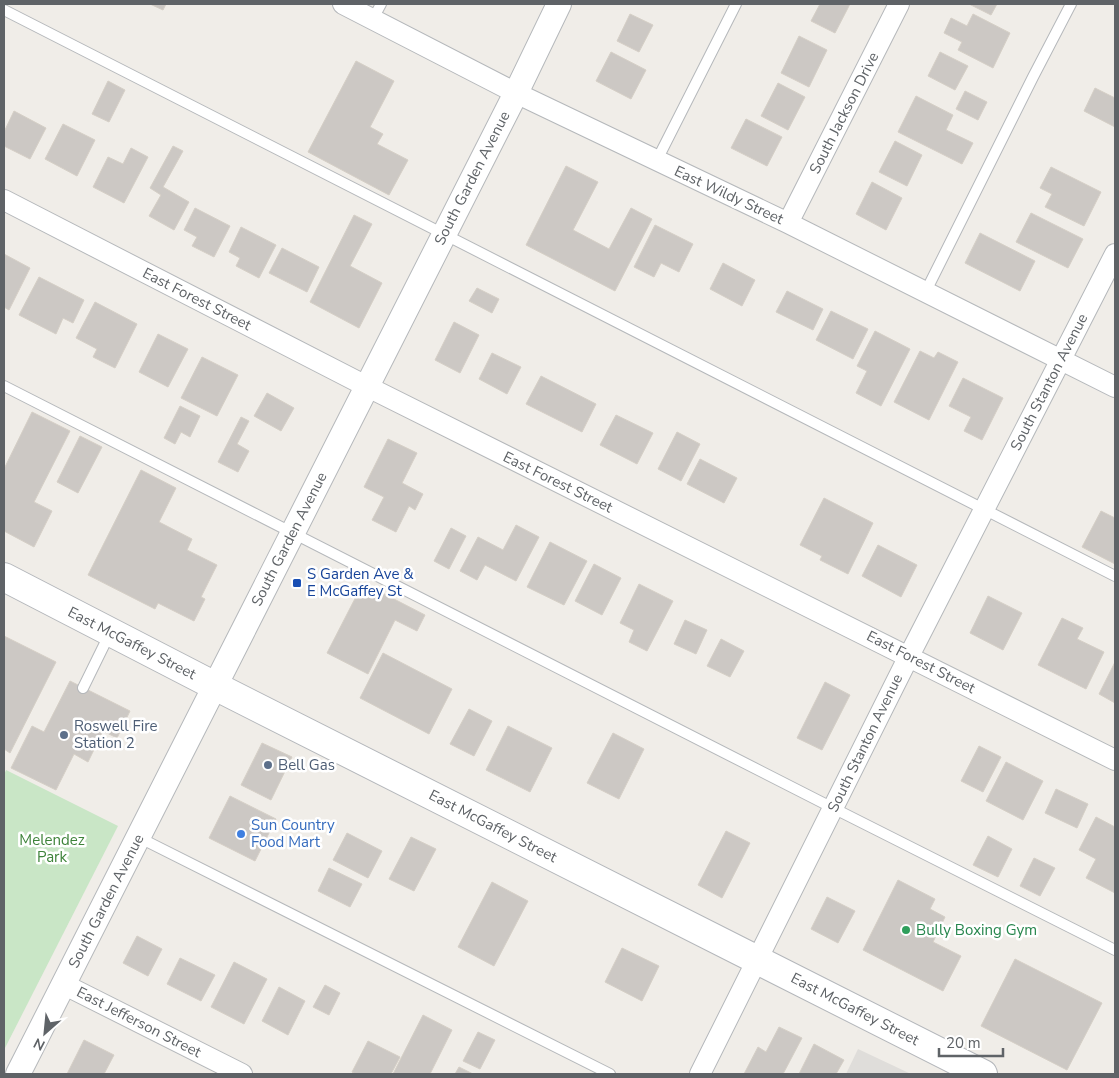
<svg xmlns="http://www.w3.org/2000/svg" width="1119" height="1078" viewBox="0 0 1119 1078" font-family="'Nunito Sans',sans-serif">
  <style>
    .industrial { fill: #dfddda }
    .green { fill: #c9e6c6 }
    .building { fill: #ccc8c4; stroke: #d5cfc6 }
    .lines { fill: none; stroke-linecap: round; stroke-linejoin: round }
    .service-casing { stroke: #b5b8bb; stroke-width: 12 }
    .minor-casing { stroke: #b5b8bb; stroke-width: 22 }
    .tertiary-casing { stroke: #b5b8bb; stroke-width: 26 }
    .secondary-casing { stroke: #b4b7bb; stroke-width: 30 }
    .service { stroke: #fff; stroke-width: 10 }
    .minor { stroke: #fff; stroke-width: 20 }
    .tertiary { stroke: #fff; stroke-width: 24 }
    .secondary { stroke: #fff; stroke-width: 28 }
    .transit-dot { fill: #1a4fb4; stroke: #fff; stroke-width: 2 }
    .service-dot { fill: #5c6f8a; stroke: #fff; stroke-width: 2 }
    .shop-dot { fill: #3f7fe0; stroke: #fff; stroke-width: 2 }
    .leisure-dot { fill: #2e9e5b; stroke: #fff; stroke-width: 2 }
    .labels { text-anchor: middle; stroke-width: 5; stroke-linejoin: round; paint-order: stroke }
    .street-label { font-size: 15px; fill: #5f6367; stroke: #fff }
    .transit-label { font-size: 15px; fill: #164399; stroke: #fff; text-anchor: start }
    .service-label { font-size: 15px; fill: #4e5e75; stroke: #fff; text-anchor: start }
    .shop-label { font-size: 15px; fill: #366cbe; stroke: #fff; text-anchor: start }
    .park-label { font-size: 15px; fill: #3e833a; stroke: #fff }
    .leisure-label { font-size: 15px; fill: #27864d; stroke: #fff; text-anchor: start }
  </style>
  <rect width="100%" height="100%" fill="#f0ede8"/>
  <path class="industrial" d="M 858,1049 L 911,1074 L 846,1074 Z"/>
  <path class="green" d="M 6,770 L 118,826 L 4,1050 L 4,775 Z"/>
  <path class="building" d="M 150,4 L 166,4 L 163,10 Z
    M 820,4 L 850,4 L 835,33 L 811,21 Z
    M 969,4 L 997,4 L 991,15 Z
    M 630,14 L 653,25 L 639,52 L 617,41 Z
    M 973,14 L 1010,33 L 993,68 L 958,50 L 962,42 L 944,33 L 951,18 L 967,26 Z
    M 799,36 L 827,50 L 809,87 L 781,73 Z
    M 611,52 L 646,70 L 631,99 L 596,81 Z
    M 940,52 L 968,66 L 955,90 L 928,76 Z
    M 356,61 L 394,81 L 370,127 L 383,134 L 377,144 L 408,160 L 389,195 L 308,152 Z
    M 108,81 L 125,90 L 109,122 L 92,114 Z
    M 778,83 L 805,97 L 788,130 L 761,116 Z
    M 1095,88 L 1115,98 L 1115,127 L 1084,111 Z
    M 965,91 L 987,102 L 978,120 L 956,109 Z
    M 916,96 L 953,115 L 946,130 L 973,143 L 962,164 L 898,132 Z
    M 14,111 L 46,128 L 30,159 L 4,146 L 4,132 Z
    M 746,119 L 782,137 L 767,166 L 731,148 Z
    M 63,124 L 95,140 L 77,176 L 45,159 Z
    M 895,141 L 922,155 L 907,186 L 879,172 Z
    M 173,146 L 183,151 L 163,187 L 189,202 L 174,230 L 149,216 L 161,195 L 150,188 Z
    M 131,148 L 148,157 L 124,203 L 93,187 L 108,157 L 123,164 Z
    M 566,166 L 598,182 L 573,230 L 609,249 L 631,208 L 652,219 L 615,291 L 526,245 Z
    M 1051,167 L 1101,192 L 1084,226 L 1045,207 L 1052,194 L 1040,188 Z
    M 872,182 L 902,198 L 886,230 L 856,214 Z
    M 195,208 L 230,226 L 214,257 L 192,246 L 197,237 L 184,230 Z
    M 1031,213 L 1083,239 L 1068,268 L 1016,242 Z
    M 354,215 L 372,224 L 350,266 L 382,283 L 359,328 L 310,302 Z
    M 655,225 L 693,244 L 679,272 L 661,263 L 654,277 L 634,267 Z
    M 241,227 L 276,245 L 259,278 L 236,266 L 240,258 L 229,252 Z
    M 980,233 L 1035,261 L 1020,291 L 965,263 Z
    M 282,248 L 319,267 L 307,292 L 269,273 Z
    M 4,254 L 30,268 L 9,310 L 4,307 Z
    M 723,263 L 755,280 L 742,306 L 710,289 Z
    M 39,277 L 84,300 L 73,323 L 63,318 L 56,334 L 19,315 Z
    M 477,288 L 499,299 L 492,313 L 469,301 Z
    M 787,291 L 823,309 L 813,330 L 776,312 Z
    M 95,302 L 137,324 L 115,368 L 93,357 L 97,349 L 76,338 Z
    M 831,311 L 868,329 L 853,359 L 816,340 Z
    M 454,322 L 479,335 L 460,373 L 435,360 Z
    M 875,331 L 910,349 L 881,406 L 856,393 L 867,371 L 857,366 Z
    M 158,334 L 188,349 L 168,387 L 139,372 Z
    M 920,351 L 934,358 L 938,352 L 958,362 L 929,420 L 894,402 Z
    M 492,353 L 521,367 L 507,394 L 479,379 Z
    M 202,357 L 238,375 L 217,416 L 181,398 Z
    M 541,376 L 596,404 L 582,432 L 526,404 Z
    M 963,378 L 1003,398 L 982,440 L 964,431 L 971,417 L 949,406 Z
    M 267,393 L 294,408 L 281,431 L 254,416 Z
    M 180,406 L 200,416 L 190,437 L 181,432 L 175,444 L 164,438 Z
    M 32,412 L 70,431 L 34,502 L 52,511 L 34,547 L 4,531 L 4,469 Z
    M 616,415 L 653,433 L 637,464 L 600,445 Z
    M 241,417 L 249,421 L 237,444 L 249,451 L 238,472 L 218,462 Z
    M 677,432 L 700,444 L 681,481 L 658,469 Z
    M 80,436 L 102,447 L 78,493 L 57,482 Z
    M 388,439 L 417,453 L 402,483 L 423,494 L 415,510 L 409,506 L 396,532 L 372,520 L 384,497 L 364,487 Z
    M 700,459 L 737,478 L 724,503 L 687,484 Z
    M 141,470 L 176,488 L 159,522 L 192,539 L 187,550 L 217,565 L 201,597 L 205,599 L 194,621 L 158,603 L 155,609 L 88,575 Z
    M 824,498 L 873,523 L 848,574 L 820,560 L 822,556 L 800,545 Z
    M 1101,511 L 1115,518 L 1115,564 L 1082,547 Z
    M 516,525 L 539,537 L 516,581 L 485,565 L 477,580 L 460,571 L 478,537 L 503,550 Z
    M 451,528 L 466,536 L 449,569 L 434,561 Z
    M 550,542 L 587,561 L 564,605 L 527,587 Z
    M 878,545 L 917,565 L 901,597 L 862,576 Z
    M 594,564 L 621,578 L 602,615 L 575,601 Z
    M 363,583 L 425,615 L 417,631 L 395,620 L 368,674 L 327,653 Z
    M 639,584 L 673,601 L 647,651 L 629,642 L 634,630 L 620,623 Z
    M 988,596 L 1022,613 L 1003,650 L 970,633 Z
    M 1062,618 L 1083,628 L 1077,639 L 1104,652 L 1086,689 L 1038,665 Z
    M 685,620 L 707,630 L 696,654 L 674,644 Z
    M 4,636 L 56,662 L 10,753 L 4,749 Z
    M 721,639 L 744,651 L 730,677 L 707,666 Z
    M 383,653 L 452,689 L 429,734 L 360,698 Z
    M 1115,662 L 1115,703 L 1099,694 Z
    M 70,681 L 130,711 L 117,738 L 103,731 L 88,762 L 74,754 L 56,790 L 11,768 L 32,726 L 44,732 Z
    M 825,682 L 850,695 L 822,750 L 797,738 Z
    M 469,709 L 492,721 L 474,756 L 450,744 Z
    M 508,726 L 552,748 L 530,792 L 486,770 Z
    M 613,733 L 644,749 L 619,799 L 587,783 Z
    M 262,743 L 292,757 L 271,800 L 241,785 Z
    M 979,746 L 1001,757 L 983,792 L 961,781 Z
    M 1006,762 L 1043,781 L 1023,820 L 986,801 Z
    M 1056,789 L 1088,804 L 1077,828 L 1045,813 Z
    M 230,796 L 276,819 L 255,861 L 209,838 Z
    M 1096,817 L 1115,827 L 1115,893 L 1086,878 L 1096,859 L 1079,850 Z
    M 726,831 L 750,843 L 722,898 L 698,885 Z
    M 347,833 L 382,851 L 368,878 L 333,860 Z
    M 988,836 L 1012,849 L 998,877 L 973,865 Z
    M 411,837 L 436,849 L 414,891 L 389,879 Z
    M 1034,858 L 1055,868 L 1040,896 L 1020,886 Z
    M 329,868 L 362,884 L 350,907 L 318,891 Z
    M 898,880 L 935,899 L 930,909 L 945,917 L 933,942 L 961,956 L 943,991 L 863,950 Z
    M 492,882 L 528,901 L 494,966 L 458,947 Z
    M 827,897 L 855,911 L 838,943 L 811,929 Z
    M 137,936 L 162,949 L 148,976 L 123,963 Z
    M 622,948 L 659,966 L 642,1001 L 605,982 Z
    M 180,958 L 215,975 L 201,1001 L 167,984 Z
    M 1015,959 L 1102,1003 L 1067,1070 L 981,1026 Z
    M 234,962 L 267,979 L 244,1024 L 211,1007 Z
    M 325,985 L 340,993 L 329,1015 L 313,1007 Z
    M 279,987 L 305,1001 L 288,1035 L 262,1021 Z
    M 423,1015 L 452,1030 L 430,1074 L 393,1074 Z
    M 779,1027 L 802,1038 L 783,1074 L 744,1074 L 758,1047 L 766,1052 Z
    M 478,1032 L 495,1040 L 480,1069 L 463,1061 Z
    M 84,1040 L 114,1055 L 104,1074 L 67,1074 Z
    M 368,1041 L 400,1057 L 391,1074 L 355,1074 L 352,1072 Z
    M 814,1044 L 844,1060 L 836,1074 L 799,1074 Z
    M 459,1067 L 473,1074 L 455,1074 Z"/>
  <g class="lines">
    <g class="service-casing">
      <path id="service" d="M 4,10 L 1115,576
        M 373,19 L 381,4
        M 657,160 L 736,4
        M 926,291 L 1033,77 L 1071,4
        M 4,386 L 833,808 L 1115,950
        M 83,688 L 110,633
        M 138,837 L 610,1074"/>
    </g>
    <g class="minor-casing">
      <path id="minor" d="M 343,4 L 516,93 L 788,223 L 1115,387
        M 4,200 L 366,386 L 1115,760
        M 788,223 L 899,4
        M 63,984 L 242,1074
        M 700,1074 L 909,656 L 1115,254"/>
    </g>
    <g class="tertiary-casing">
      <path id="tertiary" d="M 18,1074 L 516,93 L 559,4"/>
    </g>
    <g class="secondary-casing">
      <path id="secondary" d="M 4,577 L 215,686 L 983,1074"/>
    </g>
    <use href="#service" class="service"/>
    <use href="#minor" class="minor"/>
    <use href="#tertiary" class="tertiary"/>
    <use href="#secondary" class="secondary"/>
  </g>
  <rect class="transit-dot" x="292" y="578" width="10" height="10" rx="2.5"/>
  <g class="service-dot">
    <circle cx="64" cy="735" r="5"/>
    <circle cx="268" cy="765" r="5"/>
  </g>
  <circle class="shop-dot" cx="241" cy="834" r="5"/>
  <circle class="leisure-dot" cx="906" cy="930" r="5"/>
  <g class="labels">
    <g class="street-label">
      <text transform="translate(844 113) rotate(-63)" y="5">South Jackson Drive</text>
      <text transform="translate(472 178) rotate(-63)" y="5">South Garden Avenue</text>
      <text transform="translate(729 195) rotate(25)" y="5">East Wildy Street</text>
      <text transform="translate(197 299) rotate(27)" y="5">East Forest Street</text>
      <text transform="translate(1049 382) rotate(-63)" y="5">South Stanton Avenue</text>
      <text transform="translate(558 482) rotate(26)" y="5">East Forest Street</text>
      <text transform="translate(289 539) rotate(-63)" y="5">South Garden Avenue</text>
      <text transform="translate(132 643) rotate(27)" y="5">East McGaffey Street</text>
      <text transform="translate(921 662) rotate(27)" y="5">East Forest Street</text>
      <text transform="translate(865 743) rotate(-64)" y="5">South Stanton Avenue</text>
      <text transform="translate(493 826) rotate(27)" y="5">East McGaffey Street</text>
      <text transform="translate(106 901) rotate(-63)" y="5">South Garden Avenue</text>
      <text transform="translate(855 1009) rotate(27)" y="5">East McGaffey Street</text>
      <text transform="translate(139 1022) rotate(27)" y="5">East Jefferson Street</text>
    </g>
    <g class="transit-label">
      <text x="307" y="579">S Garden Ave &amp;<tspan x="307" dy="17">E McGaffey St</tspan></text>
    </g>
    <g class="service-label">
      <text x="74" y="731">Roswell Fire<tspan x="74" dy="17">Station 2</tspan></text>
      <text x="278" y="770">Bell Gas</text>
    </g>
    <g class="shop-label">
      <text x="251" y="830">Sun Country<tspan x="251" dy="17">Food Mart</tspan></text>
    </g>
    <g class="park-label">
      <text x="52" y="845">Melendez<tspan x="52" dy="17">Park</tspan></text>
    </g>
    <g class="leisure-label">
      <text x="916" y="935">Bully Boxing Gym</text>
    </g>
  </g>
  <rect width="1119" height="1078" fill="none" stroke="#5f6367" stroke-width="10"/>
  <g transform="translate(45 1033) rotate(207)" stroke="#ffffff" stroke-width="4" paint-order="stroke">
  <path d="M0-4L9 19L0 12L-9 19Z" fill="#5f6367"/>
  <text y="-8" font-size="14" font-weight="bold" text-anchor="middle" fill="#5f6367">N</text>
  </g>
  <path d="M939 1048v8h64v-8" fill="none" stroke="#5f6367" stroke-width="2.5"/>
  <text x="946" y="1048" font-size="15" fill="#5f6367" stroke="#ffffff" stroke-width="4" paint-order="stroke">20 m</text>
</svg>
